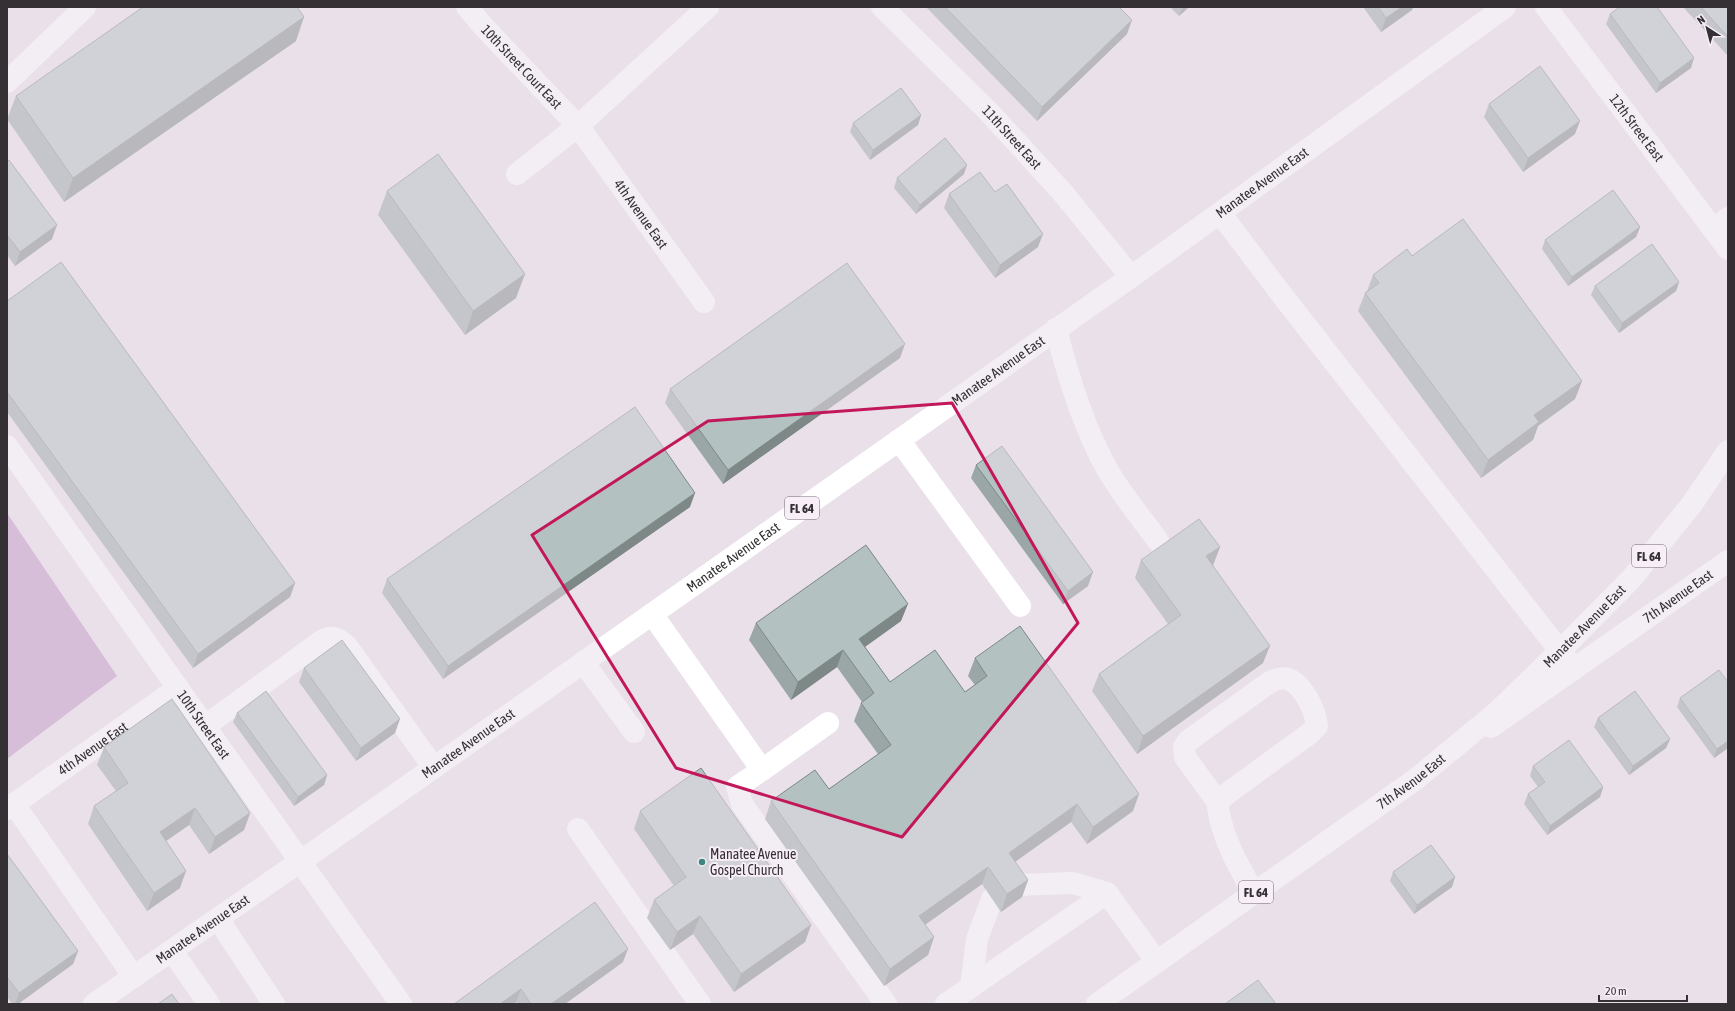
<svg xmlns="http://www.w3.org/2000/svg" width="1735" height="1011" viewBox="0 0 1735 1011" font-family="'Asap Condensed',sans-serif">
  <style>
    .water { fill: #c096c3 }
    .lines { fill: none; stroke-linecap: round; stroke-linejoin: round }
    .minor { stroke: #fff; stroke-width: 22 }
    .major { stroke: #fff; stroke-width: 22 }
    .wall { fill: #9aa7a6 }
    .shaded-wall { fill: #7d8887 }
    .building { fill: #b3c2c1; stroke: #7d8887 }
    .marked { fill: none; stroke: #c2185b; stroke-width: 3; stroke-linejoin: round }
    .poi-dot { fill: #3e8681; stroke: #f7eef8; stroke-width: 1.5 }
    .labels { text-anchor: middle; stroke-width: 4; stroke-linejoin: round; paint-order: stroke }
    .shield { fill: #f7eef8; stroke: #6e696f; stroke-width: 1 }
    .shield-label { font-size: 13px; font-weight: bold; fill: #343034 }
    .street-label { font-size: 14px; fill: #343034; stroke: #f7eef8 }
    .poi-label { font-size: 14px; fill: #343034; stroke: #f7eef8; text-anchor: start }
  </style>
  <rect width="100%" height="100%" fill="#eae0ea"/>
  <path class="water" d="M 7,513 L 117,676 L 7,759 Z"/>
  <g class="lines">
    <g class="minor">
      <path id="s1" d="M 467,7 L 482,25 L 578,126 L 704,302"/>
      <path id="s2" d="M 882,7 L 988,111 L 1063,193 L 1131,277"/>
      <path id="s3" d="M 1546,7 L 1728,249"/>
      <path d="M 7,82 L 85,7"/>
      <path d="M 517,174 L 578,126 L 708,7"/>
      <path d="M 1220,213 L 1282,295 L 1574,669"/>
      <path d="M 1713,229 L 1728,218"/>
      <path d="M 1056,329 C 1068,377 1083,426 1107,469 C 1121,494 1141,517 1158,541"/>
      <path d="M 899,440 L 1020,606"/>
      <path id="s4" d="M 7,446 L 401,1004"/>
      <path d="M 652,614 L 762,770 L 828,723"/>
      <path d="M 583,662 L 634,732"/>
      <path d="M 205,726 L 323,640 C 333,635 338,639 346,645 L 434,768"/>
      <path id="s5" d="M 1491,727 L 1728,561"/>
      <path d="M 762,770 L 737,787 L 742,804 L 886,1004"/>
      <path d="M 1217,801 L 1185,757 L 1184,747 L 1188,741 L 1270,682 C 1275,680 1282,677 1288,679 C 1303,684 1316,712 1317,726 L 1309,734 L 1217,801 C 1221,836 1237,864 1254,893"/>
      <path d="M 14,804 L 134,977"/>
      <path id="s6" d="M 7,809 L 178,688"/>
      <path d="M 578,829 L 700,1004"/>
      <path d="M 1013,885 L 1073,883 L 1107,893"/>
      <path d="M 218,919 L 274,1004"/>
      <path d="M 172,951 L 209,1004"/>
      <path d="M 971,987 L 977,939 L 992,899"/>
      <path d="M 946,1004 L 1107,893 L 1157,962"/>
    </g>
    <g class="major">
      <path id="s7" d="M 94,1004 L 301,861 L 1131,277 L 1505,7"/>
      <path id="s8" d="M 1097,1004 L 1416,779 L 1496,713 L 1559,652 L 1631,579 L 1692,504 L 1728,451"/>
    </g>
  </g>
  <path class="wall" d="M 926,7 L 1119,7 L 1127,34 L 1037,121 Z
    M 1170,7 L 1189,7 L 1179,16 Z
    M 1363,7 L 1413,7 L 1412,10 L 1381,32 Z
    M 1683,7 L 1728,7 L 1728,56 Z
    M 1610,14 L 1691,68 L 1656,93 L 1606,24 Z
    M 296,41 L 64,202 L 7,119 L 16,96 Z
    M 1489,104 L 1575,134 L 1523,172 L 1484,117 Z
    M 921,115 L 918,125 L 870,160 L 850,132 L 853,123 Z
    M 7,161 L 52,239 L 15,266 L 7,255 Z
    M 964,174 L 916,214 L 894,188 L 897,178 Z
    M 387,191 L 516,298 L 465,335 L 378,215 Z
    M 995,192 L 1038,247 L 995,278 L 944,208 L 949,194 Z
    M 1640,227 L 1636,237 L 1568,286 L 1542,249 L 1545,240 Z
    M 1412,256 L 1582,381 L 1575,399 L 1538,426 L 1533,440 L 1481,478 L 1358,311 L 1365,293 L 1367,291 L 1373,275 Z
    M 1679,282 L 1676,291 L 1619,333 L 1591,295 L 1595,286 Z
    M 7,301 L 295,583 L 290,597 L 193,668 L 7,412 Z
    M 900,358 L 723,484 L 665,403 L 670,389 Z
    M 976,465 L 1088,586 L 1063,604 L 971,478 Z
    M 690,507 L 443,679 L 382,593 L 387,579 Z
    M 1220,547 L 1213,565 L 1263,663 L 1137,754 L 1092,691 L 1099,674 L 1168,624 L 1135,578 L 1141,560 Z
    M 901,621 L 865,647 L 890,682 L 965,692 L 975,685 L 968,676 L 975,658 L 1133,811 L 1087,844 L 1071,822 L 1015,862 L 1028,880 L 1022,897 L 1001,912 L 982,884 L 925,925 L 934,937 L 928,955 L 884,986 L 765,819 L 771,801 L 829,789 L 878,754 L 854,721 L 861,703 L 862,702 L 837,667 L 791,700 L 749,640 L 756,623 Z
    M 304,668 L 395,733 L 356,761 L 299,682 Z
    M 1680,698 L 1728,748 L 1714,758 L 1677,707 Z
    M 237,713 L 327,775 L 324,785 L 294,806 L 233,722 Z
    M 1598,718 L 1670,739 L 1666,748 L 1629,775 L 1594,727 Z
    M 104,747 L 250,813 L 244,830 L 209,854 L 189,825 L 166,841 L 180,888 L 147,911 L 88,824 L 94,806 L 116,791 L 97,765 Z
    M 1533,766 L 1603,787 L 1600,797 L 1547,835 L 1524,804 L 1528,794 L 1538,787 L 1530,776 Z
    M 640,811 L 811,925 L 805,942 L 734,992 L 693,934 L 670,950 L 647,918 L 654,900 L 674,886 L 634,829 Z
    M 7,854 L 78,951 L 73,964 L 18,1004 L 12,1004 L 7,997 Z
    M 1393,872 L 1455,877 L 1452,887 L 1414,914 L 1390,881 Z
    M 623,962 L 565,1004 L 517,1004 L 516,1002 L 513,1004 L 454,1004 Z"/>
  <path class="shaded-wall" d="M 1183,7 L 1189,7 L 1179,16 Z
    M 1402,7 L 1413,7 L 1412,10 L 1381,32 L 1386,18 Z
    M 304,17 L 296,41 L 64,202 L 73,178 Z
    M 1132,20 L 1127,34 L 1037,121 L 1042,107 Z
    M 1694,58 L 1691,68 L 1656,93 L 1660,83 Z
    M 921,115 L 918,125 L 870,160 L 873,150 Z
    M 1580,121 L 1575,134 L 1523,172 L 1528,158 Z
    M 967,165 L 964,174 L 916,214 L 920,205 Z
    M 57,225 L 52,239 L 15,266 L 20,252 Z
    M 1640,227 L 1636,237 L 1568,286 L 1572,277 Z
    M 1043,234 L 1038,247 L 995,278 L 1000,265 Z
    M 525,274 L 516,298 L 465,335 L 473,311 Z
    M 1679,282 L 1676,291 L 1619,333 L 1622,323 Z
    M 905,344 L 900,358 L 723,484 L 728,470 Z
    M 1582,381 L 1575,399 L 1538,426 L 1533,440 L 1481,478 L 1488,460 L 1534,415 Z
    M 695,493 L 690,507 L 443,679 L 448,666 Z
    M 1220,547 L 1213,565 L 1200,574 L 1206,556 Z
    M 1093,572 L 1088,586 L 1063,604 L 1068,591 Z
    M 295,583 L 290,597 L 193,668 L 198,654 Z
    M 908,604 L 901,621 L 852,656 L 859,639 Z
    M 1270,646 L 1263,663 L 1137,754 L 1143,736 Z
    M 843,650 L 837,667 L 791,700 L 798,682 Z
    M 400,719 L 395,733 L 356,761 L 361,748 Z
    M 1670,739 L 1666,748 L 1629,775 L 1633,766 Z
    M 1728,741 L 1728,748 L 1714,758 L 1717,749 Z
    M 327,775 L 324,785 L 294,806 L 298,797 Z
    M 1603,787 L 1600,797 L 1547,835 L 1550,826 Z
    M 1139,794 L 1133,811 L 1087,844 L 1093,827 Z
    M 1077,804 L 1071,822 L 1002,871 L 1009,853 Z
    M 195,808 L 189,825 L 153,850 L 160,832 Z
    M 250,813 L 244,830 L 209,854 L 215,837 Z
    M 988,867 L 982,884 L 912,934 L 919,916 Z
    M 186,871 L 180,888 L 147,911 L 154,893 Z
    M 1455,877 L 1452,887 L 1414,914 L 1417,905 Z
    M 1028,880 L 1022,897 L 1001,912 L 1007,894 Z
    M 700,916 L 693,934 L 670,950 L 677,932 Z
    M 811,925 L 805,942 L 734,992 L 741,974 Z
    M 934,937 L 928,955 L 884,986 L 890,969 Z
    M 628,949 L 623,962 L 565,1004 L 551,1004 Z
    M 78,951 L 73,964 L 18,1004 L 15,1004 L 19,993 Z
    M 521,989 L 516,1002 L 513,1004 L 500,1004 Z"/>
  <path class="building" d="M 143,7 L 297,7 L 304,17 L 73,178 L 16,96 Z
    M 945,7 L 1119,7 L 1132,20 L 1042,107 Z
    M 1378,7 L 1402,7 L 1386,18 Z
    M 1620,7 L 1657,7 L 1694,58 L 1660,83 L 1610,14 Z
    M 1701,7 L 1728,7 L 1728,37 Z
    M 1540,66 L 1580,121 L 1528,158 L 1489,104 Z
    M 901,88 L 921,115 L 873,150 L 853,123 Z
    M 945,138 L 967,165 L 920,205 L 897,178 Z
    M 438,154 L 525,274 L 473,311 L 387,191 Z
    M 9,160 L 57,225 L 20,252 L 7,235 L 7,161 Z
    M 980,172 L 995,192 L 1007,184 L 1043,234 L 1000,265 L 949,194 Z
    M 1613,190 L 1640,227 L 1572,277 L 1545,240 Z
    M 1463,219 L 1582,381 L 1534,415 L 1539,422 L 1488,460 L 1365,293 L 1379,283 L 1373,275 L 1407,249 L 1412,256 Z
    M 1652,244 L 1679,282 L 1622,323 L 1595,286 Z
    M 61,262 L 295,583 L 198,654 L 7,392 L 7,301 Z
    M 847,263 L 905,344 L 728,470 L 670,389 Z
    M 635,407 L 695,493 L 448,666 L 387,579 Z
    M 1002,446 L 1093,572 L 1068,591 L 976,465 Z
    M 1199,519 L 1220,547 L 1206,556 L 1270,646 L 1143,736 L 1099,674 L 1181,615 L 1141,560 Z
    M 866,545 L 908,604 L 859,639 L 890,682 L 935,650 L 965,692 L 987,676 L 975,658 L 1020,626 L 1139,794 L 1093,827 L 1077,804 L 1009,853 L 1028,880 L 1007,894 L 988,867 L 919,916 L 934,937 L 890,969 L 771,801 L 815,770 L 829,789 L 891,745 L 861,703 L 874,693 L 843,650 L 798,682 L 756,623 Z
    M 342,640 L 400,719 L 361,748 L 304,668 Z
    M 1719,670 L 1728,682 L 1728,741 L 1717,749 L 1680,698 Z
    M 266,691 L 327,775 L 298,797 L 237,713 Z
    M 1635,691 L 1670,739 L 1633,766 L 1598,718 Z
    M 172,699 L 250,813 L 215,837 L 195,808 L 160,832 L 186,871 L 154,893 L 94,806 L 128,783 L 104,747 Z
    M 1569,740 L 1603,787 L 1550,826 L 1528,794 L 1545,782 L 1533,766 Z
    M 701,768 L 811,925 L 741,974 L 700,916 L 677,932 L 654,900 L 686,877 L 640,811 Z
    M 1431,845 L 1455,877 L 1417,905 L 1393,872 Z
    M 7,854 L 78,951 L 19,993 L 7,977 Z
    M 595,902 L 628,949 L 551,1004 L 531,1004 L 521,989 L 500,1004 L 454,1004 Z
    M 1258,980 L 1276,1004 L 1225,1004 Z
    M 172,994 L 179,1004 L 158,1004 Z"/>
  <path d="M0 0H1735V1011H0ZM 952,403 L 1078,623 L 902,837 L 676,768 L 532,535 L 708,421 Z" fill="#eae0ea" fill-opacity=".55" fill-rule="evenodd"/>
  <path class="marked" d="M 952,403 L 1078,623 L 902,837 L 676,768 L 532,535 L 708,421 Z"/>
  <circle class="poi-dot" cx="702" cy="862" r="4"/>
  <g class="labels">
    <g class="shield">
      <rect x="785" y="497" width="34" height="22" rx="3"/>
      <rect x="1632" y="545" width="34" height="22" rx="3"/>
      <rect x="1239" y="881" width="34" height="22" rx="3"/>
    </g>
    <g class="shield-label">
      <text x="802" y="513">FL 64</text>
      <text x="1649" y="561">FL 64</text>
      <text x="1256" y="897">FL 64</text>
    </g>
    <g class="street-label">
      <text dy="5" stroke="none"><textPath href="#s1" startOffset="81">10th Street Court East</textPath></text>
      <text dy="5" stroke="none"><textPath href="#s3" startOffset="151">12th Street East</textPath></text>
      <text dy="5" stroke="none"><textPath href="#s2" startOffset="184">11th Street East</textPath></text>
      <text dy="5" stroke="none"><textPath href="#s7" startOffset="1428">Manatee Avenue East</textPath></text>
      <text dy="5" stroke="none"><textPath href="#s1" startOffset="271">4th Avenue East</textPath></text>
      <text dy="5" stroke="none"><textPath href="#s7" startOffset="1104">Manatee Avenue East</textPath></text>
      <text dy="5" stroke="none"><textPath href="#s7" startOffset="780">Manatee Avenue East</textPath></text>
      <text dy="5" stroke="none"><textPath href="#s5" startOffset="228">7th Avenue East</textPath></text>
      <text dy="5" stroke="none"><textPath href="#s8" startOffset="618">Manatee Avenue East</textPath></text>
      <text dy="5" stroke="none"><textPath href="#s4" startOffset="341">10th Street East</textPath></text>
      <text dy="5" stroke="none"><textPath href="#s7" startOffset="456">Manatee Avenue East</textPath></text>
      <text dy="5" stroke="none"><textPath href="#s6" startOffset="105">4th Avenue East</textPath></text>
      <text dy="5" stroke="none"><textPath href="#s8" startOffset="385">7th Avenue East</textPath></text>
      <text dy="5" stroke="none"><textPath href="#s7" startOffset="132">Manatee Avenue East</textPath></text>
    </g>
    <g class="poi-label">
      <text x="710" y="859">Manatee Avenue<tspan x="710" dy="16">Gospel Church</tspan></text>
    </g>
  </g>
  <rect width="1735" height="1011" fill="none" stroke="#343034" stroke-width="16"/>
  <g transform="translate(1707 28) rotate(324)" stroke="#f7eef8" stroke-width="3" paint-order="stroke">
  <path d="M0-3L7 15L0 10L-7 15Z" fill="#343034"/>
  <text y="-6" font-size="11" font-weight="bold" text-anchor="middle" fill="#343034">N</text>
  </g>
  <path d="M1599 995v6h88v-6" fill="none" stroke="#343034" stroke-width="2"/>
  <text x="1605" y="995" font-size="12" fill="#343034" stroke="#f7eef8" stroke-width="3" paint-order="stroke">20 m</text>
</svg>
